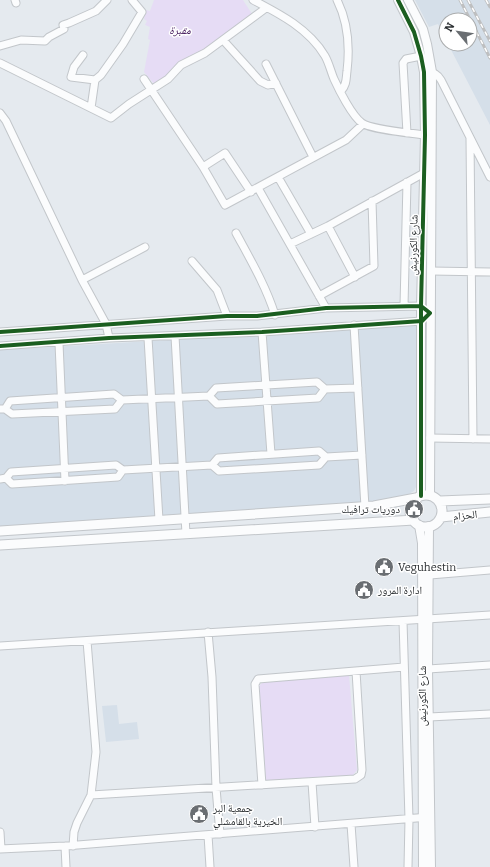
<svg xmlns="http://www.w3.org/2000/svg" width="490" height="867" viewBox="0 0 490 867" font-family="Bitter,'Noto Naskh Arabic',serif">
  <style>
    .built { fill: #d5dfe9 }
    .green { fill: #e6dcf5 }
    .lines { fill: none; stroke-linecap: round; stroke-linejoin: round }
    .minor-casing { stroke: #c2c6ca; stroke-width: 9 }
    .tertiary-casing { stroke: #c2c6ca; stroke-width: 10 }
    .secondary-casing { stroke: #c2c6ca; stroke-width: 11 }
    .minor { stroke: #fbfcfd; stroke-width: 7 }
    .tertiary { stroke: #fbfcfd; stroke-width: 8 }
    .secondary { stroke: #fbfcfd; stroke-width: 9 }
    .rail-casing { stroke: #bebfc0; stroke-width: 3 }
    .rail { stroke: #fff; stroke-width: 1.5; stroke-dasharray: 4.5; stroke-linecap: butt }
    .cycleway-casing { stroke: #fff; stroke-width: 6 }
    .cycleway { stroke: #1b5e20; stroke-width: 4 }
    .labels { text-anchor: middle; stroke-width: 3; stroke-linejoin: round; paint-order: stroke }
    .park-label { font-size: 11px; font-style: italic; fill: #3a0e54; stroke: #fff }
    .street-label { font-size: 11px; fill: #282c2f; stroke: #fff }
    .poi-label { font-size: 11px; fill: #282c2f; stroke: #fff; text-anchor: start }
  </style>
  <rect width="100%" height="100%" fill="#e5eaef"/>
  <path class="built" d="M 415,0 L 490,0 L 490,125 L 448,44 L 470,44 L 470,20 L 446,20 L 446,40 L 438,24 L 429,27 Z
    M 418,325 L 418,483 L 414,491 L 409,494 L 378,501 L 0,527 L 0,350 Z
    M 117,705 L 119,724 L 137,722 L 139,739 L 106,742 L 102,706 Z"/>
  <path class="green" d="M 154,0 L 243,0 L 252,14 L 168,77 L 155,85 L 144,72 L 150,40 L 148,39 L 150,27 L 145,25 L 147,21 L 144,19 L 146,10 L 150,11 Z
    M 349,675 L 357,770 L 352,776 L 263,781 L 257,688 L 263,682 Z"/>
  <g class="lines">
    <g class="minor-casing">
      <path id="minor" d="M 15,0 L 16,3
        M 253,0 C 280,14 309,29 325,56 C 329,63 331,72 334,79 C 339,90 352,116 362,123 C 372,130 412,133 425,135
        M 337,0 C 348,22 350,46 347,71 C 346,78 347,85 341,91
        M 223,40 L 260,81 L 268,85 L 276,83
        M 0,46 L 21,40 L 45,41 L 49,37 L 64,29 L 63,25 L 69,23 L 96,11 L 107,0
        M 83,55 L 74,67 L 71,77 L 95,80
        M 0,63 L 111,118 L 129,104 L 168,79 L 181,65 L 205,53 L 266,8
        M 266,64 L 313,157
        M 428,72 C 434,72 438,75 441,80 L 490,177
        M 144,79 L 203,167 L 225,205 L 346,140 L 363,124
        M 91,108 L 95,80 L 101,75 L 123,44 L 142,12 L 132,0
        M 0,113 L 6,121 L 82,280 L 106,324 L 109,338
        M 407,133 L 403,63 L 406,59 L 421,56
        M 470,138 L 473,439
        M 203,167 L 225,153 L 251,192
        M 278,177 L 311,234
        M 258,188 L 326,308
        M 328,226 L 355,277
        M 236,233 C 250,259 266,286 275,315
        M 290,244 L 328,226 L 424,173
        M 192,261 L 217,290 L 227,316
        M 431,271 L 490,272
        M 82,280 L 145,247
        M 319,296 L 374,266 L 372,201
        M 404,306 L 407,182
        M 354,325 L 365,507
        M 0,332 L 227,316 L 257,316 L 326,308 L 421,306 L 430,313 L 422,321 L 262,332 L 109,338 L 0,346
        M 262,332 L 271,454
        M 175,336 L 186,534
        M 148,338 L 159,520
        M 59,343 L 65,481
        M 317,382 L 325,389 L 318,398 L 217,404 L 209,396 L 216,388 Z
        M 325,389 L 358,388
        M 0,409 L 5,409 L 12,414 L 115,409 L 122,400
        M 5,409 L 10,401 L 114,394 L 122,400 L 209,396
        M 430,438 L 490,439
        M 212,465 L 218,458 L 319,451 L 326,457
        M 6,478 L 11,472 L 116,465 L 123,470 L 212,465 L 219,471 L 319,465 L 326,457 L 362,455
        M 0,479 L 6,478 L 12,484 L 118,477 L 123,470
        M 430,575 L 490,570
        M 403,621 L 409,819 L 408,867
        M 208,632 L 212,677 L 216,788 L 220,834
        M 0,646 L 490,615
        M 428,669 L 490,665
        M 429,717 L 490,714
        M 312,782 L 315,827
        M 262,785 L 255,684 L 258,679 L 404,667
        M 91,795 L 355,779 L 361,775 L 362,770 L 356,671
        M 351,824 L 354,867
        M 0,832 L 1,849
        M 208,835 L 210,867
        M 65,846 L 66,867
        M 73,846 L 74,832 L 77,823 L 91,795 L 96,752 L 87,641
        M 0,849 L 65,846 L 429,817"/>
    </g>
    <g class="tertiary-casing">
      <path id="tertiary" d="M 398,0 L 414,32 L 421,56 L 424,72 L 425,135 L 421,306 L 421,496
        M 408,0 L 423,29 L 427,44 L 432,72 L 430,495
        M 419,525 L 422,543 L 423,867
        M 429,526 L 428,669 L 431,867"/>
    </g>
    <g class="secondary-casing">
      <path id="secondary" d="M410 511a16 16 0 1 1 32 0a16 16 0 1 1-32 0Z
        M 440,501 L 490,499
        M 441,517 L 490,512
        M 0,531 L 374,506 L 416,498
        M 0,545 L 414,520"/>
    </g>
    <use href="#minor" class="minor"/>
    <use href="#tertiary" class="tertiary"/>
    <use href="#secondary" class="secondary"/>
    <g class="rail-casing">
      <path id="rail" d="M 460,0 L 490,58
        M 468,0 L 490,41
        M 486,0 L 490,7"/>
    </g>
    <use href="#rail" class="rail"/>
    <g class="cycleway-casing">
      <path id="cycleway" d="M 398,0 L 414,32 L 421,56 L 424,72 L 425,135 L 421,306 L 421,496
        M 0,332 L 227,316 L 257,316 L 326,308 L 421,306 L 430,313 L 422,321 L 262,332 L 109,338 L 0,346"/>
    </g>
    <use href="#cycleway" class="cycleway"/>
  </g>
  <defs>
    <g id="civic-disc" transform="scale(1)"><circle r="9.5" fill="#6a6e72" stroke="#fff"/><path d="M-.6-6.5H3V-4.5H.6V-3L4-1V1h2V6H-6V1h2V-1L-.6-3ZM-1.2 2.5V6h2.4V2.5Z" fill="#fff"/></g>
  </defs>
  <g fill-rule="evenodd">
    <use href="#civic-disc" x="414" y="509"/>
    <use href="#civic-disc" x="384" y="567"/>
    <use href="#civic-disc" x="364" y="590"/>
    <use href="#civic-disc" x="199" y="814"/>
  </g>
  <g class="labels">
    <g class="park-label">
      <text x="180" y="34">مقبرة</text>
    </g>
    <g class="street-label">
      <text transform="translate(413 245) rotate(-89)" y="4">شارع الكورنيش</text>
      <text transform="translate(465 515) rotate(-6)" y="4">الحزام</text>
      <text transform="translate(422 696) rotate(-90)" y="4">شارع الكورنيش</text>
    </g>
    <g class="poi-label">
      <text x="400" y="513" text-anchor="end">دوريات ترافيك</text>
      <text x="398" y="571">Veguhestin</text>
      <text x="378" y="594">ادارة المرور</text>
      <text x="213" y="812">جمعية البر<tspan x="213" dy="13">الخيرية بالقامشلي</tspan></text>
    </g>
  </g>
  <g transform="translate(458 32) rotate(299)"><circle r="19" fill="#ffffff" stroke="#a9abac"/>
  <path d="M0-3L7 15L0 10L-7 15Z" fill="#6a6e72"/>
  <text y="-6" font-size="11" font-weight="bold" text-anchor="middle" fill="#282c2f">N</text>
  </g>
</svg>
